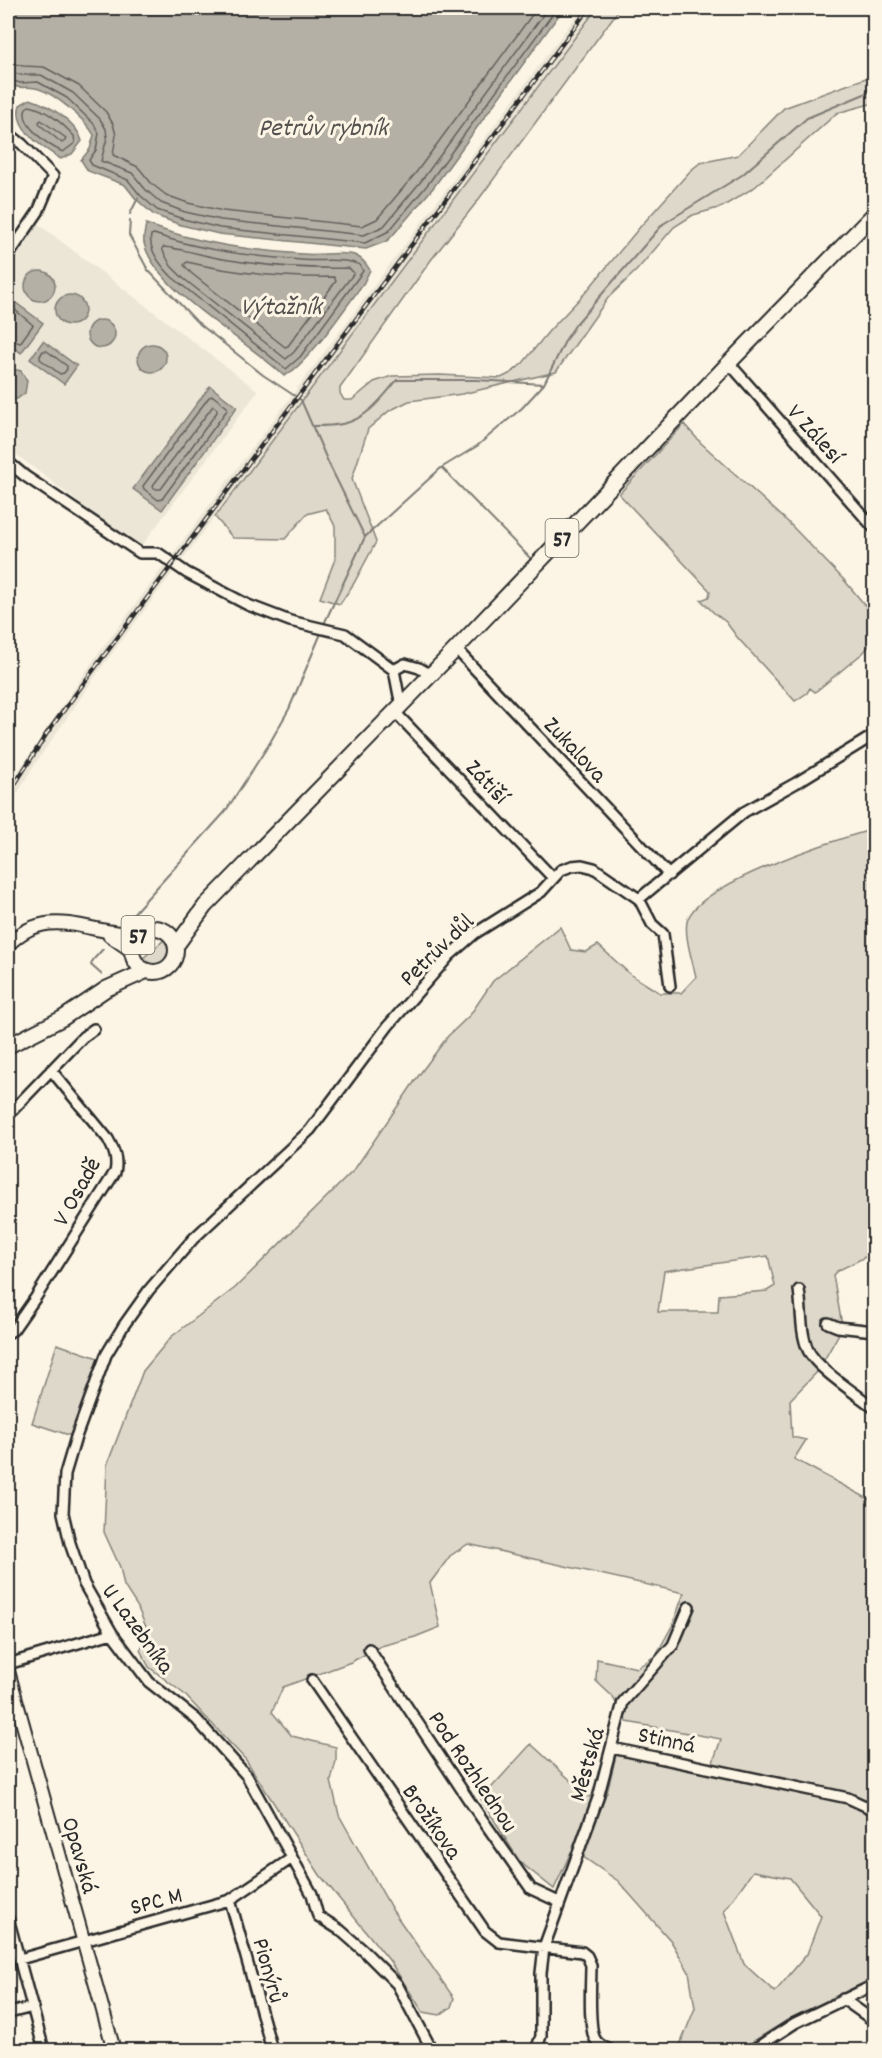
<svg xmlns="http://www.w3.org/2000/svg" width="882" height="2058" viewBox="0 0 882 2058" font-family="Dekko,sans-serif">
  <style>
    .built { fill: #ece6d7 }
    .green { fill: #ded8ca; stroke: #84827a; stroke-width: 1.5; fill-rule: evenodd }
    .water { fill: #b4b0a5; stroke: #7d7b74; stroke-width: 1.5 }
    .lines { fill: none; stroke-linecap: round; stroke-linejoin: round }
    .shore { stroke: #62605c; stroke-width: 1.5 }
    .stream { stroke: #7d7b74; stroke-width: 2 }
    .minor-casing { stroke: #2b2b2b; stroke-width: 14 }
    .secondary-casing { stroke: #2b2b2b; stroke-width: 16 }
    .primary-casing { stroke: #2b2b2b; stroke-width: 18 }
    .minor { stroke: #fcf5e5; stroke-width: 9 }
    .secondary { stroke: #fcf5e5; stroke-width: 12 }
    .primary { stroke: #fcf5e5; stroke-width: 14 }
    .rail-casing { stroke: #2b2b2b; stroke-width: 4.5 }
    .rail { stroke: #fcf5e5; stroke-width: 2; stroke-dasharray: 7; stroke-linecap: butt }
    .labels { text-anchor: middle; stroke-width: 6; stroke-linejoin: round; paint-order: stroke }
    .shield { fill: #fcf5e5; stroke: #6a6863; stroke-width: 1.5 }
    .shield-label { font-size: 22px; font-weight: bold; fill: #2b2b2b }
    .street-label { font-size: 24px; fill: #2b2b2b; stroke: #fcf5e5 }
    .water-label { font-size: 26px; font-style: italic; fill: #545350; stroke: #fcf5e5 }
  </style>
  <rect width="100%" height="100%" fill="#fcf5e5"/>
  <filter id="ink" filterUnits="userSpaceOnUse"><feTurbulence type="fractalNoise" baseFrequency=".0167" numOctaves="2"/><feDisplacementMap in="SourceGraphic" scale="12" xChannelSelector="R" yChannelSelector="G"/><feConvolveMatrix kernelMatrix="1 2 1 2 8 2 1 2 1" color-interpolation-filters="sRGB"/></filter>
  <g filter="url(#ink)">
    <path class="built" d="M 582,8 L 597,8 L 104,664 L 31,770 L 8,810 L 8,787 L 95,658 Z
      M 37,223 L 258,391 L 139,549 L 8,448 L 8,263 Z"/>
    <path class="green" d="M 597,8 L 620,8 L 476,203 L 431,260 L 340,388 L 340,393 L 344,400 L 352,400 L 374,382 L 392,376 L 440,375 L 501,378 L 511,373 L 523,363 L 549,331 L 585,293 L 640,227 L 691,170 L 700,163 L 738,155 L 784,108 L 874,75 L 874,103 L 837,113 L 755,187 L 722,207 L 693,215 L 674,227 L 637,270 L 608,298 L 556,372 L 462,394 L 409,401 L 389,411 L 368,429 L 352,479 L 376,542 L 354,583 L 340,604 L 320,598 L 335,559 L 335,526 L 326,509 L 307,514 L 285,539 L 233,538 L 215,517 Z
      M 684,424 L 701,443 L 787,521 L 845,581 L 874,616 L 874,639 L 864,652 L 815,692 L 810,688 L 807,693 L 795,701 L 737,637 L 726,622 L 714,613 L 701,600 L 709,597 L 710,591 L 619,494 Z
      M 874,829 L 874,1258 L 871,1254 L 837,1271 L 833,1275 L 842,1325 L 841,1330 L 818,1371 L 790,1400 L 792,1437 L 806,1440 L 794,1459 L 874,1502 L 874,1978 L 791,2018 L 739,2050 L 678,2050 L 695,2008 L 689,1972 L 671,1941 L 618,1881 L 583,1857 L 571,1852 L 554,1889 L 520,1862 L 481,1799 L 531,1744 L 589,1797 L 607,1793 L 616,1755 L 709,1774 L 721,1739 L 627,1722 L 612,1696 L 596,1681 L 597,1659 L 637,1668 L 656,1655 L 672,1626 L 684,1593 L 468,1544 L 450,1556 L 430,1583 L 440,1627 L 415,1637 L 381,1646 L 351,1662 L 283,1687 L 272,1712 L 292,1736 L 336,1747 L 336,1761 L 331,1781 L 339,1815 L 393,1911 L 454,1998 L 451,2007 L 440,2015 L 423,2012 L 389,1960 L 320,1875 L 246,1760 L 184,1694 L 149,1667 L 140,1650 L 149,1634 L 137,1606 L 124,1586 L 120,1567 L 104,1532 L 107,1465 L 143,1371 L 171,1337 L 235,1288 L 354,1170 L 419,1075 L 448,1036 L 470,1015 L 493,981 L 560,927 L 571,950 L 586,952 L 598,945 L 631,975 L 660,993 L 681,993 L 696,977 C 693,963 684,936 687,922 C 695,884 838,839 874,829 ZM 768,1256 L 775,1286 L 767,1291 L 719,1295 L 718,1312 L 658,1312 L 664,1271 ZM 753,1871 L 790,1878 L 821,1916 L 807,1954 L 775,1992 L 744,1964 L 724,1911 Z
      M 165,939 L 169,951 L 164,961 L 154,965 L 148,964 L 142,959 Z
      M 57,1344 L 98,1358 L 72,1436 L 32,1423 Z"/>
    <path class="water" d="M 8,8 L 564,8 L 433,188 L 393,235 L 387,241 L 366,249 L 219,234 L 181,225 L 154,215 L 136,199 L 125,185 L 88,171 L 81,160 L 90,149 L 94,135 C 85,119 52,91 35,88 C 24,86 18,90 8,83 Z
      M 30,99 C 49,105 77,122 82,141 L 72,154 L 61,159 C 43,148 12,128 20,105 Z
      M 146,224 C 199,244 248,250 303,254 C 318,256 340,251 354,255 C 362,258 366,263 370,270 L 363,284 C 347,305 305,368 284,376 C 248,340 156,292 144,243 C 143,237 145,230 146,224 Z
      M25 286a15 15 0 1 1 30 0a15 15 0 1 1-30 0Z
      M55 310a15 15 0 1 1 30 0a15 15 0 1 1-30 0Z
      M 8,297 L 43,323 L 21,353 L 8,343 Z
      M87 334a14 14 0 1 1 28 0a14 14 0 1 1-28 0Z
      M 43,341 L 77,366 L 64,384 L 30,359 Z
      M138 358a14 14 0 1 1 28 0a14 14 0 1 1-28 0Z
      M 8,368 L 21,371 L 27,381 L 25,393 L 17,399 L 8,400 Z
      M 210,386 L 237,407 L 162,510 L 133,489 Z"/>
    <g class="lines">
      <path class="shore" d="M 8,62 L 23,66 L 44,67 L 79,86 L 106,112 L 113,124 L 116,135 L 113,155 L 138,167 L 152,184 L 166,195 L 188,203 L 223,211 L 362,226 L 377,219 L 415,174 L 537,8
        M 8,71 L 21,75 L 41,75 L 73,93 L 100,119 L 106,129 L 107,138 L 101,161 L 132,173 L 146,190 L 161,203 L 185,212 L 221,220 L 364,235 L 384,226 L 422,180 L 548,8
        M 8,79 L 20,83 L 38,82 L 67,98 L 94,124 L 99,133 L 96,150 L 89,160 L 92,165 L 128,180 L 140,195 L 157,210 L 183,219 L 220,228 L 365,243 L 389,231 L 428,184 L 557,8
        M 29,106 C 46,109 63,124 74,136 L 75,143 L 63,152 C 49,146 19,125 26,108 Z
        M 41,120 L 66,138 L 65,141 L 62,143 L 40,125 L 39,122 Z
        M 154,234 C 202,251 251,256 301,260 C 320,262 343,257 360,265 L 363,271 L 300,357 L 286,369 L 172,277 C 162,267 148,250 151,235 Z
        M 163,247 C 180,248 204,256 223,259 C 264,266 307,269 349,268 L 354,273 L 294,352 L 286,359 L 184,279 L 171,266 L 162,249 Z
        M 187,262 C 234,273 285,278 334,277 L 336,281 L 288,346 L 285,347 L 191,273 L 184,265 Z
        M 8,304 L 33,325 L 20,343 L 8,339
        M 43,351 L 47,351 L 67,366 L 67,369 L 64,373 L 60,374 L 40,359 L 40,356 Z
        M 213,396 L 227,407 L 227,410 L 162,499 L 158,500 L 144,489 L 143,486 L 209,397 Z
        M 213,406 L 217,409 L 217,412 L 161,489 L 156,489 L 153,487 L 154,484 Z"/>
      <path class="stream" d="M 130,214 L 138,198
        M 130,221 L 129,235 L 148,270 L 196,321 L 263,375 L 301,400 L 328,462 L 365,537
        M 313,426 C 322,426 333,426 342,424 C 367,419 382,398 397,380 L 477,380 L 544,384
        M 442,468 L 532,560
        M 323,626 L 365,537 L 441,468 L 477,446 L 522,408 L 544,384 L 566,339 L 576,324 L 663,224 L 742,175 L 807,118 L 874,90
        M 132,915 L 225,812 L 268,746 L 289,709 L 322,631
        M 101,974 L 91,965 L 93,960 L 103,949"/>
      <g class="minor-casing">
        <path id="minor" d="M 8,133 L 22,144 L 53,176 L 38,212 L 8,256
          M 729,363 L 874,528
          M 8,462 L 25,476 L 140,553 L 158,553 L 187,573 L 248,605 L 290,621 L 345,634 L 394,670 L 399,696 L 405,702
          M 456,649 L 669,875
          M 394,670 L 405,664 L 419,668 L 431,675
          M 395,712 L 553,878
          M 639,899 L 652,924 L 663,934 L 670,986
          M 8,1115 L 83,1037 L 94,1029
          M 799,1290 C 802,1309 800,1332 808,1350 C 817,1369 857,1394 874,1408
          M 828,1323 L 838,1327 L 874,1331
          M 8,1333 L 13,1330 L 36,1297 L 115,1172 C 118,1160 114,1150 108,1139 L 51,1070
          M 369,1649 L 468,1799 L 531,1889 L 559,1902
          M 8,1664 L 112,1633
          M 312,1680 L 485,1931 L 499,1942 L 582,1952 L 587,1956 L 591,1965 C 591,1981 588,2027 595,2039 C 598,2045 605,2048 610,2050
          M 612,1748 L 848,1798 L 874,1810
          M 230,1900 L 272,2050
          M 8,1918 L 44,2050
          M 20,1959 L 230,1900 L 292,1858
          M 843,1999 L 874,2021
          M 13,2012 L 33,2007
          M 432,2050 L 397,1984 L 364,1951 L 340,1930 L 318,1916 L 312,1894 L 247,1776 L 196,1719 L 149,1682 L 112,1633 L 84,1584 L 70,1543 L 63,1513 L 65,1474 L 76,1437 L 106,1355 L 124,1325 L 149,1290 L 193,1239 L 310,1130 L 388,1026 L 450,955 L 474,934 L 541,892 L 561,870 L 572,866 L 582,865 L 594,868 L 639,899 L 744,812 L 796,783 L 874,735
          M 536,2050 L 541,2036 L 541,1973 L 544,1947 L 598,1798 L 623,1702 L 673,1645 L 689,1607
          M 753,2050 L 795,2023 L 874,1985"/>
      </g>
      <g class="secondary-casing">
        <path id="secondary" d="M 109,935 L 132,951
          M 8,945 C 49,902 90,936 139,934
          M 8,1671 L 114,2050"/>
      </g>
      <g class="primary-casing">
        <path id="primary" d="M132 950a22 22 0 1 1 44 0a22 22 0 1 1-44 0Z
          M 176,946 L 205,906 L 456,649 L 725,367 L 874,214
          M 8,1046 L 63,1018 L 106,989 L 146,971"/>
      </g>
      <use href="#minor" class="minor"/>
      <use href="#secondary" class="secondary"/>
      <use href="#primary" class="primary"/>
      <g class="rail-casing">
        <path id="rail" d="M 8,795 L 47,733 L 100,661 L 589,8"/>
      </g>
      <use href="#rail" class="rail"/>
    </g>
  </g>
  <g class="labels">
    <g class="shield">
      <rect x="545.5" y="519" width="33" height="38" rx="4.5"/>
      <rect x="121.5" y="916" width="33" height="38" rx="4.5"/>
    </g>
    <g class="shield-label">
      <text x="562" y="546">57</text>
      <text x="138" y="943">57</text>
    </g>
    <g class="street-label">
      <text transform="translate(816 433) rotate(48)" y="8">V Zálesí</text>
      <text transform="translate(576 749) rotate(47)" y="8">Zukalova</text>
      <text transform="translate(488 781) rotate(47)" y="8">Zátiší</text>
      <text transform="translate(436 949) rotate(-44)" y="8">Petrův důl</text>
      <text transform="translate(76 1191) rotate(-61)" y="8">V Osadě</text>
      <text transform="translate(139 1628) rotate(54)" y="8">U Lazebníka</text>
      <text transform="translate(667 1739) rotate(12)" y="8">Stinná</text>
      <text transform="translate(586 1764) rotate(-74)" y="8">Městská</text>
      <text transform="translate(474 1771) rotate(56)" y="8">Pod Rozhlednou</text>
      <text transform="translate(433 1821) rotate(55)" y="8">Brožíkova</text>
      <text transform="translate(81 1855) rotate(74)" y="8">Opavská</text>
      <text transform="translate(156 1900) rotate(-15)" y="8">SPC M</text>
      <text transform="translate(270 1970) rotate(74)" y="8">Pionýrů</text>
    </g>
    <g class="water-label">
      <text x="323" y="135">Petrův rybník</text>
      <text x="281" y="314">Výtažník</text>
    </g>
  </g>
  <rect width="882" height="2058" fill="none" stroke="#fcf5e5" stroke-width="30"/>
  <rect x="15" y="15" width="852" height="2028" fill="none" stroke="#2b2b2b" stroke-width="2" filter="url(#ink)"/>
</svg>
